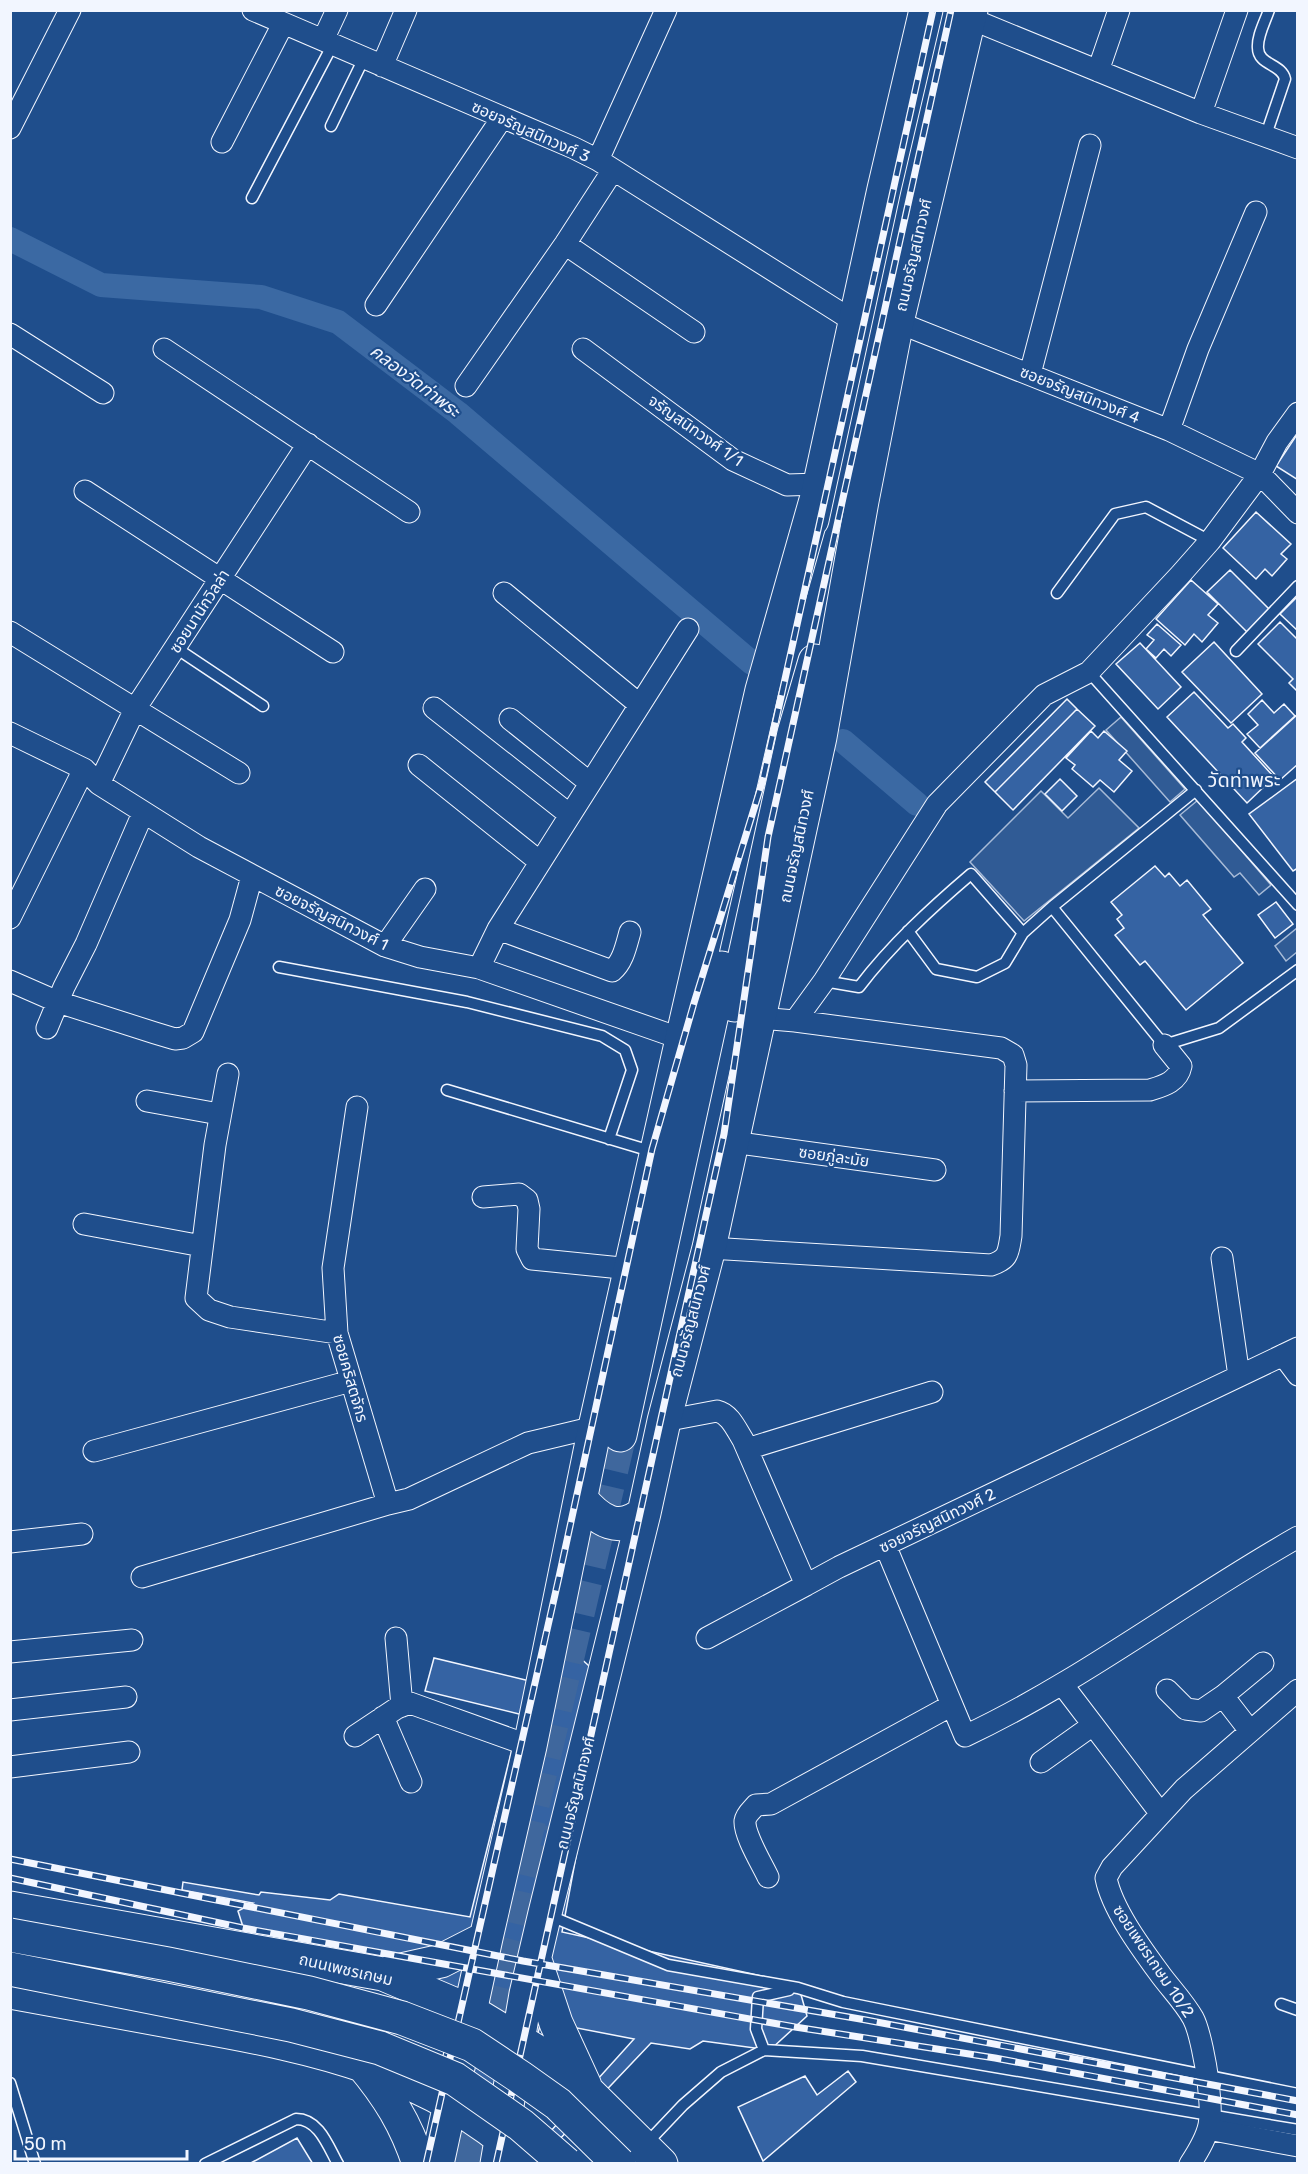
<svg xmlns="http://www.w3.org/2000/svg" width="1308" height="2174" viewBox="0 0 1308 2174" font-family="Rubik,'Noto Sans Thai',sans-serif">
  <style>
    .parking { fill: #305b95; stroke: #a8bbd7; stroke-width: 1.5 }
    .lines { fill: none; stroke-linecap: round; stroke-linejoin: round }
    .canal { stroke: #3b69a3; stroke-width: 24 }
    .building { fill: #3563a3; stroke: #f2f6ff; stroke-width: 1.5 }
    .primary-tunnel { stroke: #3f679d; stroke-width: 33; stroke-dasharray: 33 16; stroke-linecap: butt }
    .service-casing { stroke: #f2f6ff; stroke-width: 13 }
    .minor-casing { stroke: #f2f6ff; stroke-width: 23 }
    .primary-casing { stroke: #f2f6ff; stroke-width: 35 }
    .service { stroke: #1f4e8c; stroke-width: 10 }
    .minor { stroke: #1f4e8c; stroke-width: 21 }
    .primary { stroke: #1f4e8c; stroke-width: 33 }
    .rail-casing { stroke: #f2f6ff; stroke-width: 7 }
    .rail { stroke: #1f4e8c; stroke-width: 4.5; stroke-dasharray: 14; stroke-linecap: butt }
    .primary-bridge-casing { stroke: #f2f6ff; stroke-width: 35; stroke-linecap: butt }
    .primary-bridge { stroke: #1f4e8c; stroke-width: 33 }
    .labels { text-anchor: middle; stroke-width: 4.5; stroke-linejoin: round; paint-order: stroke }
    .street-label { font-size: 16px; fill: #f2f6ff; stroke: #1f4e8c }
    .water-label { font-size: 18px; font-style: italic; fill: #f2f6ff; stroke: #1f4e8c }
    .quarter-label { font-size: 20px; fill: #f2f6ff; stroke: #1f4e8c }
  </style>
  <rect width="100%" height="100%" fill="#1f4e8c"/>
  <path class="parking" d="M 1121,717 L 1185,789 L 1170,802 L 1106,730 Z
    M 1099,788 L 1139,828 L 1024,921 L 970,862 L 1041,791 L 1068,818 Z
    M 1198,800 L 1271,885 L 1259,895 L 1240,873 L 1234,877 L 1180,815 Z
    M 1297,928 L 1297,952 L 1286,961 L 1275,946 Z"/>
  <g class="lines">
    <path class="canal" d="M 10,239 L 101,285 L 261,297 L 338,322 L 458,413 L 752,663
      M 843,741 L 917,804"/>
  </g>
  <path class="building" d="M 1298,433 L 1298,480 L 1276,466 Z
    M 1256,512 L 1291,544 L 1281,554 L 1287,559 L 1272,576 L 1265,569 L 1256,579 L 1223,548 Z
    M 1230,570 L 1269,609 L 1247,632 L 1207,592 Z
    M 1191,580 L 1218,604 L 1208,615 L 1218,623 L 1202,642 L 1194,634 L 1185,645 L 1156,619 Z
    M 1298,596 L 1298,631 L 1280,614 Z
    M 1280,622 L 1298,640 L 1298,692 L 1289,683 L 1293,679 L 1258,644 Z
    M 1157,624 L 1181,645 L 1171,656 L 1164,649 L 1156,658 L 1146,649 L 1154,640 L 1147,635 Z
    M 1214,642 L 1262,694 L 1231,723 L 1182,672 Z
    M 1140,643 L 1181,687 L 1158,709 L 1116,664 Z
    M 1194,692 L 1228,728 L 1233,724 L 1246,738 L 1242,742 L 1274,777 L 1247,803 L 1167,717 Z
    M 1067,699 L 1077,709 L 995,792 L 985,782 Z
    M 1262,700 L 1274,713 L 1284,704 L 1295,716 L 1260,748 L 1247,734 L 1258,725 L 1248,714 Z
    M 1077,709 L 1095,726 L 1013,810 L 995,792 Z
    M 1298,714 L 1298,764 L 1280,780 L 1255,753 Z
    M 1091,731 L 1098,738 L 1104,731 L 1127,751 L 1119,760 L 1132,771 L 1114,792 L 1100,780 L 1093,787 L 1072,769 L 1075,765 L 1066,758 Z
    M 1298,778 L 1298,868 L 1293,871 L 1249,814 Z
    M 1060,779 L 1077,796 L 1062,811 L 1045,794 Z
    M 1155,866 L 1165,877 L 1169,873 L 1180,886 L 1187,880 L 1211,909 L 1203,915 L 1243,963 L 1186,1010 L 1145,961 L 1140,965 L 1115,935 L 1124,928 L 1117,919 L 1122,915 L 1111,902 Z
    M 1276,902 L 1293,924 L 1275,938 L 1258,915 Z
    M 576,1654 L 600,1676 L 595,1754 L 562,1932 L 798,1984 L 807,2016 L 770,2050 L 703,2041 L 690,2049 L 651,2043 L 556,2143 L 549,2133 L 634,2039 L 541,2021 L 516,2124 L 496,2164 L 432,2164 L 434,2102 L 455,1997 L 251,1952 L 238,1911 L 253,1903 L 182,1890 L 183,1882 L 259,1895 L 261,1892 L 330,1900 L 339,1894 L 470,1917 L 515,1737 L 527,1716 L 425,1691 L 434,1658 L 538,1683 L 542,1666 Z
    M 848,2071 L 856,2082 L 763,2161 L 738,2107 L 805,2076 L 817,2095 Z
    M 297,2138 L 313,2164 L 249,2164 Z"/>
  <g class="lines">
    <path class="primary-tunnel" d="M 522,1852 L 620,1435
      M 467,2164 L 547,1826"/>
    <g class="service-casing">
      <path id="service" d="M 331,126 L 364,58
        M 1266,135 L 1285,79 C 1282,64 1258,65 1258,48 C 1257,36 1265,22 1269,10
        M 252,198 L 333,44
        M 1057,593 L 1115,514 L 1146,507 L 1210,541
        M 176,648 L 263,706
        M 1236,651 L 1298,586
        M 1089,672 L 1298,905
        M 1052,907 L 1196,790
        M 908,931 L 936,969 L 977,977 L 1005,963 L 1023,933
        M 279,967 L 467,1002 L 602,1036 L 625,1050 L 632,1070 L 609,1139
        M 824,981 L 859,987 C 891,945 930,909 971,874 L 1023,933 L 1052,907 L 1164,1045 L 1219,1028 L 1298,970
        M 447,1090 L 654,1152
        M 548,1915 L 668,1965 L 798,1988 L 843,2002 L 1298,2094
        M 1281,2004 L 1298,2010
        M 764,2050 L 756,2029 L 758,1997 L 789,1990
        M 10,2083 L 35,2164
        M 646,2144 L 683,2105 L 721,2072 L 764,2050 L 862,2056 L 1298,2130
        M 205,2164 L 296,2119 C 319,2119 328,2146 338,2164"/>
    </g>
    <g class="minor-casing">
      <path id="minor" d="M 253,10 L 574,148 L 598,160 L 855,322
        M 969,18 L 1201,113 L 1298,148
        M 323,40 L 337,10
        M 382,66 L 406,10
        M 1098,71 L 1119,10
        M 1201,113 L 1237,10
        M 10,128 L 70,10
        M 222,142 L 283,24
        M 598,160 L 666,10
        M 565,244 L 694,332
        M 376,305 L 502,118
        M 897,322 L 1169,430 L 1260,474 L 1298,513
        M 10,334 L 103,393
        M 164,349 L 409,512
        M 583,349 L 733,460 L 787,485 L 819,484
        M 1030,374 L 1090,145
        M 466,386 L 565,244 L 613,170
        M 1169,430 L 1198,349 L 1256,212
        M 85,491 L 333,652
        M 504,593 L 640,705
        M 10,632 L 239,773
        M 434,708 L 570,815
        M 510,719 L 590,783
        M 10,733 L 84,769 L 99,784 L 199,847 L 385,946 L 420,957 L 479,968 L 682,1039
        M 419,765 L 540,862
        M 99,784 L 135,709 L 308,444
        M 10,918 L 84,769
        M 498,929 L 612,971 C 623,962 626,946 630,932
        M 385,946 L 425,889
        M 479,968 L 498,929 L 688,629
        M 10,981 L 58,1002 L 155,1033 L 175,1039 L 183,1038 L 193,1032 L 240,920 L 252,876
        M 795,1021 L 824,981 L 937,804 L 1044,695 L 1089,672 L 1180,575 L 1210,541 L 1260,474 L 1277,442 L 1298,413
        M 47,1028 L 64,987 L 86,944 L 143,813
        M 228,1074 L 215,1145 L 196,1298 L 209,1310 L 230,1317 L 337,1333
        M 1015,1091 L 1150,1090 C 1163,1086 1178,1082 1181,1066 L 1164,1045
        M 147,1101 L 219,1114
        M 357,1107 L 333,1268 L 337,1333 L 388,1504
        M 732,1142 L 935,1170
        M 483,1197 L 519,1194 L 527,1200 L 529,1209 L 527,1249 L 532,1259 L 631,1269
        M 84,1224 L 202,1246
        M 709,1248 L 991,1265 C 1009,1259 1008,1253 1011,1236 L 1016,1065 L 1013,1055 L 1001,1048 L 795,1021 L 759,1018
        M 1222,1258 L 1239,1376
        M 1283,1355 L 1298,1375
        M 664,1421 L 717,1411 C 730,1414 736,1429 743,1440 L 806,1585 L 839,1567 L 1298,1348
        M 747,1449 L 932,1392
        M 94,1451 L 351,1381
        M 10,1542 L 82,1534
        M 885,1545 L 965,1736 C 1082,1681 1185,1601 1298,1537
        M 142,1577 L 388,1504 L 409,1499 L 528,1443 L 595,1427
        M 396,1638 L 402,1706
        M 707,1638 L 806,1585
        M 10,1652 L 132,1640
        M 1062,1684 L 1161,1814
        M 1167,1690 L 1186,1709 L 1201,1711 L 1223,1696 L 1263,1663
        M 1223,1696 L 1250,1731
        M 10,1710 L 126,1697
        M 383,1717 L 411,1782
        M 355,1736 L 397,1708 L 410,1703 L 530,1746
        M 1041,1762 L 1093,1725
        M 10,1767 L 129,1752
        M 768,1877 C 762,1864 744,1835 745,1821 C 746,1814 752,1810 756,1805 L 771,1804 L 952,1705
        M 1208,2129 L 1298,2146
        M 1190,2164 C 1213,2129 1212,2121 1208,2081 C 1206,2066 1200,2031 1193,2018 C 1184,2002 1171,1989 1160,1974 C 1141,1948 1112,1909 1106,1878 L 1112,1867 L 1184,1789 L 1298,1690"/>
    </g>
    <g class="primary-casing">
      <path id="primary" d="M 812,520 L 884,189 L 926,10
        M 734,1005 L 794,733 L 815,661
        M 620,1435 L 722,968
        M 581,1499 C 599,1521 619,1534 644,1513
        M 10,1908 L 383,1974 L 470,2011 L 546,2057 L 587,2091 L 661,2164
        M 535,1960 L 556,2023 L 585,2086
        M 383,1974 L 441,1961 L 486,1938
        M 10,1992 C 70,2003 130,2014 190,2025 C 316,2047 435,2072 531,2164
        M 361,2063 C 388,2095 406,2124 419,2164
        M 437,2164 L 486,1938 L 530,1746 L 595,1427 L 682,1039 L 762,690 L 816,500
        M 497,2164 L 526,1994 L 545,1913 L 644,1513 L 664,1421 L 709,1248 L 820,737 L 862,501 L 897,322 L 971,10"/>
    </g>
    <use href="#service" class="service"/>
    <use href="#minor" class="minor"/>
    <use href="#primary" class="primary"/>
    <g class="rail-casing">
      <path id="rail" d="M 10,1859 L 523,1961 L 866,2020 L 1298,2101
        M 10,1878 L 243,1928 L 795,2027 L 995,2058 L 1298,2115
        M 426,2164 L 559,1577 L 652,1149 L 694,1003 L 762,783 L 933,10
        M 496,2164 L 724,1134 L 768,837 L 951,10"/>
    </g>
    <use href="#rail" class="rail"/>
    <g class="primary-bridge-casing">
      <path id="primary-bridge" d="M 10,1935 L 168,1964 L 309,1993 L 402,2018 L 472,2045 L 520,2077 L 558,2104 L 619,2164
        M 10,1969 L 291,2025 L 380,2048 L 455,2079 L 521,2125 L 566,2164"/>
    </g>
    <use href="#primary-bridge" class="primary-bridge"/>
  </g>
  <g class="labels">
    <g class="street-label">
      <text transform="translate(531 131) rotate(24)" y="6">ซอยจรัญสนิทวงศ์ 3</text>
      <text transform="translate(913 255) rotate(-77)" y="6">ถนนจรัญสนิทวงศ์</text>
      <text transform="translate(1080 394) rotate(22)" y="6">ซอยจรัญสนิทวงศ์ 4</text>
      <text transform="translate(696 430) rotate(35)" y="6">จรัญสนิทวงศ์ 1/1</text>
      <text transform="translate(199 611) rotate(-57)" y="6">ซอยนานักวิลล่า</text>
      <text transform="translate(796 846) rotate(-78)" y="6">ถนนจรัญสนิทวงศ์</text>
      <text transform="translate(332 917) rotate(27)" y="6">ซอยจรัญสนิทวงศ์ 1</text>
      <text transform="translate(834 1156) rotate(8)" y="6">ซอยภู่ละมัย</text>
      <text transform="translate(690 1321) rotate(-75)" y="6">ถนนจรัญสนิทวงศ์</text>
      <text transform="translate(351 1378) rotate(74)" y="6">ซอยคริสตจักร</text>
      <text transform="translate(937 1520) rotate(-26)" y="6">ซอยจรัญสนิทวงศ์ 2</text>
      <text transform="translate(575 1793) rotate(-76)" y="6">ถนนจรัญสนิทวงศ์</text>
      <text transform="translate(1154 1961) rotate(56)" y="6">ซอยเพชรเกษม 10/2</text>
      <text transform="translate(346 1969) rotate(13)" y="6">ถนนเพชรเกษม</text>
    </g>
    <g class="water-label">
      <text transform="translate(415 381) rotate(37)" y="6">คลองวัดท่าพระ</text>
    </g>
    <g class="quarter-label">
      <text x="1244" y="787">วัดท่าพระ</text>
    </g>
  </g>
  <rect width="1308" height="2174" fill="none" stroke="#f2f6ff" stroke-width="24"/>
  <path d="M15 2150v9h172v-9" fill="none" stroke="#f2f6ff" stroke-width="3"/>
  <text x="24" y="2150" font-size="18" fill="#f2f6ff" stroke="#1f4e8c" stroke-width="4.5" paint-order="stroke">50 m</text>
</svg>
